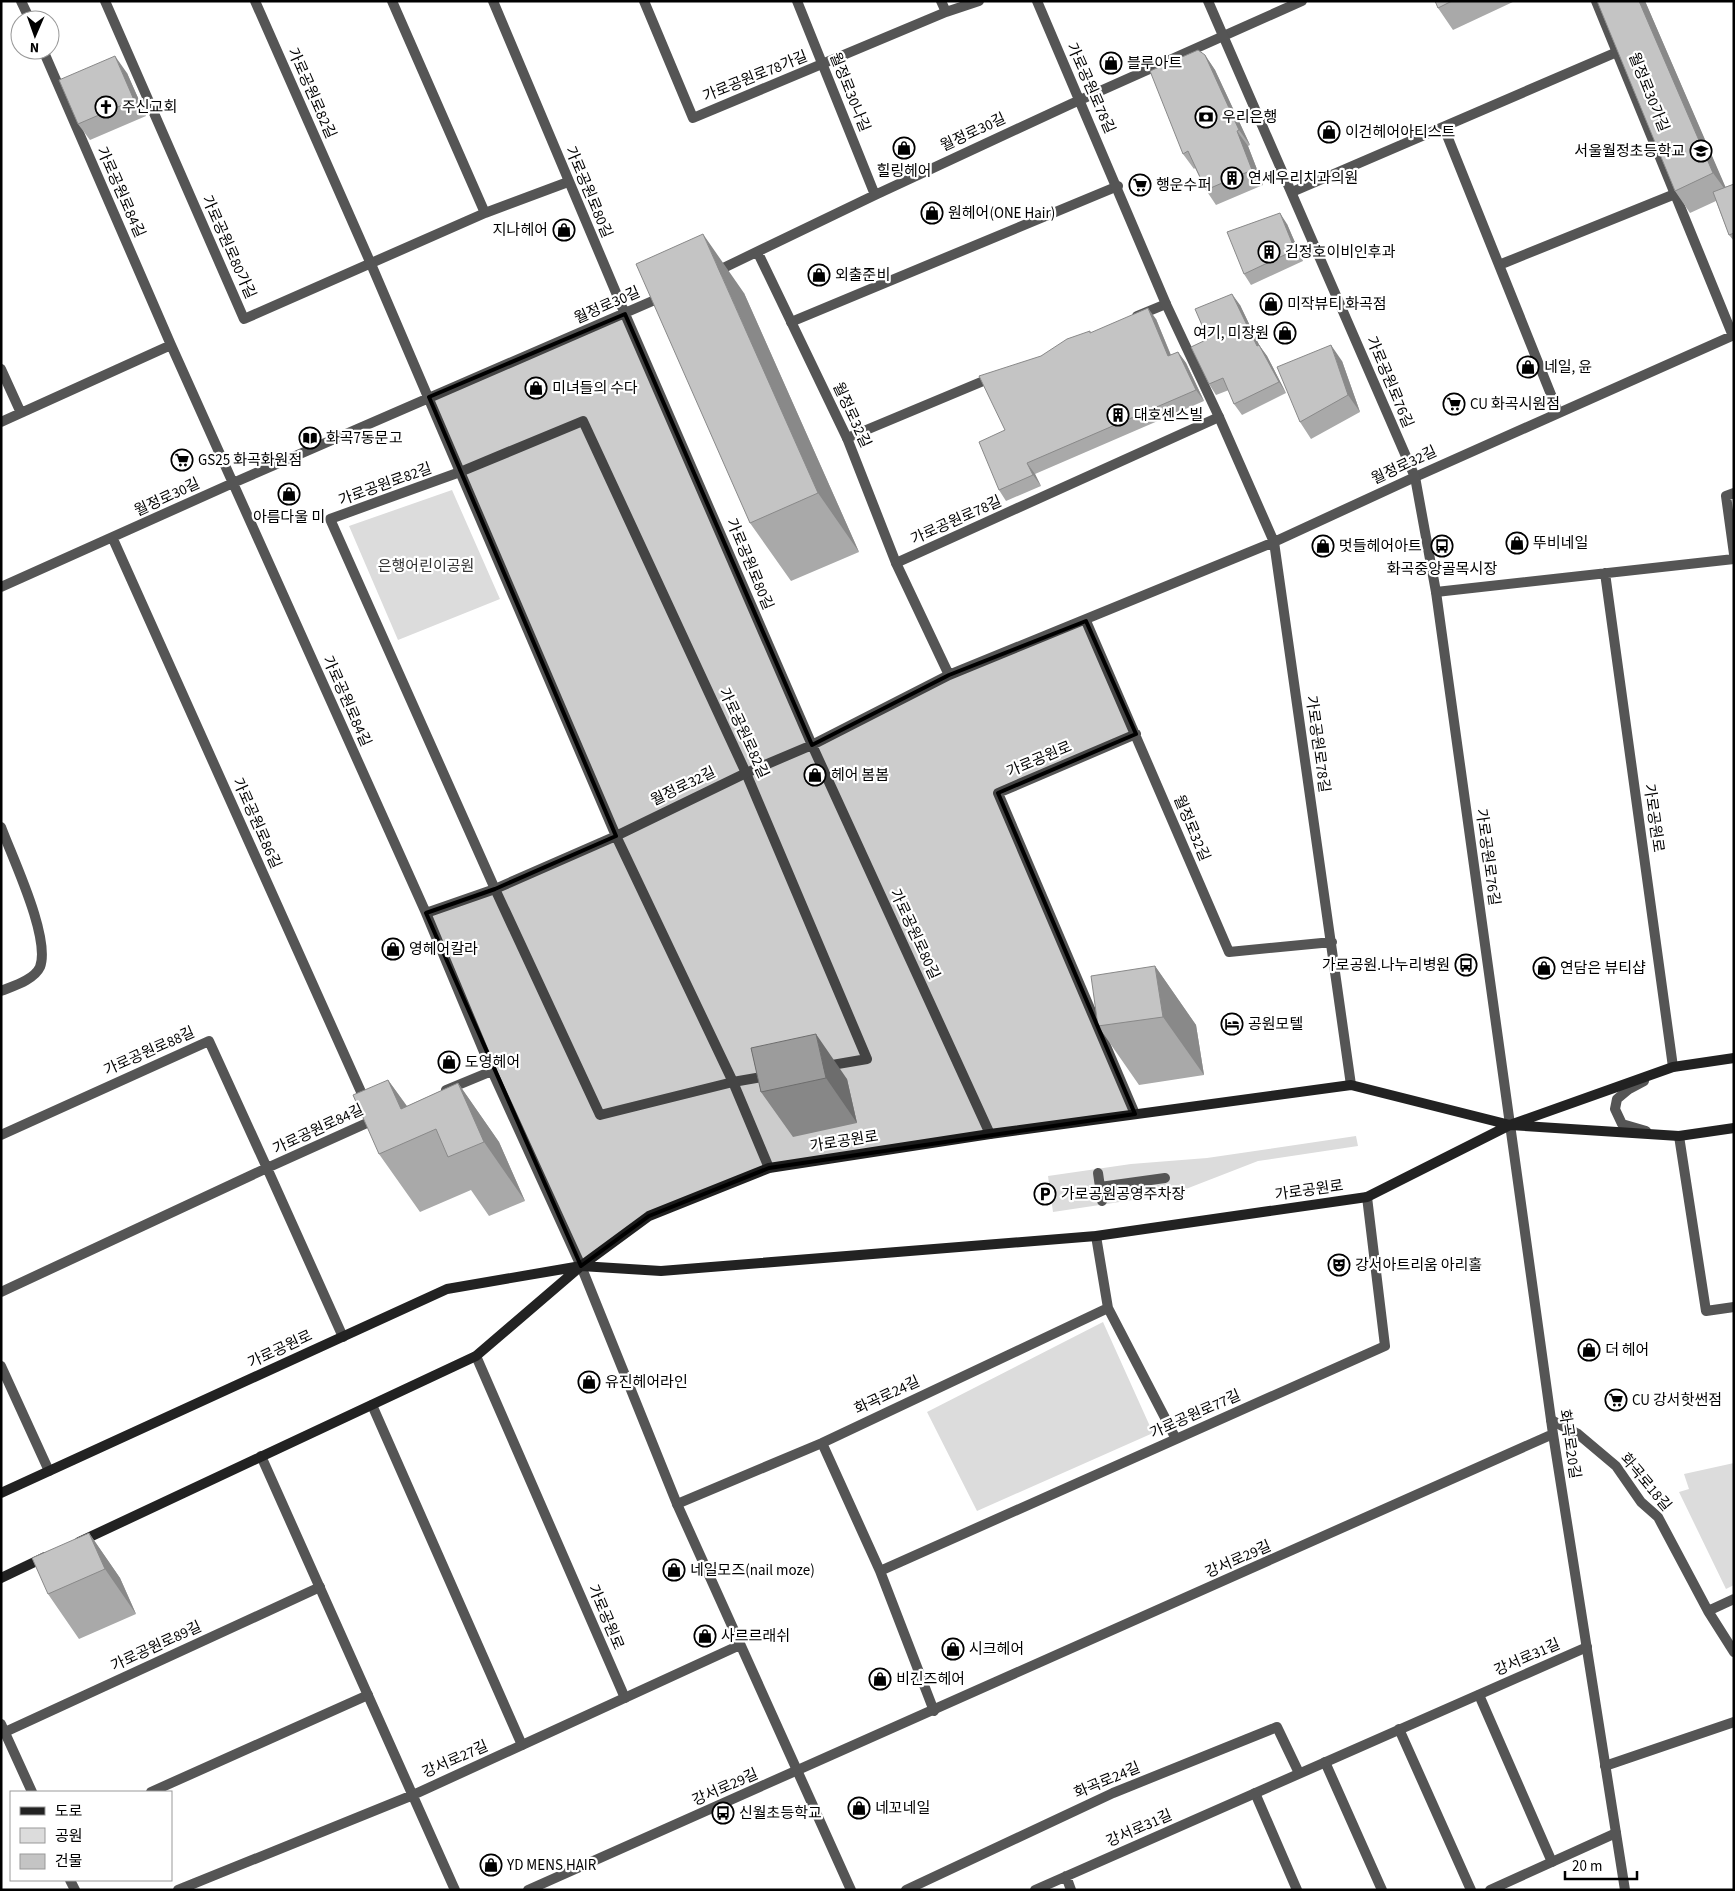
<svg xmlns="http://www.w3.org/2000/svg" width="1735" height="1891" viewBox="0 0 1735 1891" font-family="'Source Sans 3','Noto Sans KR',sans-serif">
  <style>
    .green { fill: #dcdcdc }
    .lines { fill: none; stroke-linecap: round; stroke-linejoin: round }
    .service { stroke: #555; stroke-width: 10 }
    .pedestrian { stroke: #555; stroke-width: 10 }
    .minor { stroke: #555; stroke-width: 10 }
    .tertiary { stroke: #555; stroke-width: 10 }
    .secondary { stroke: #222; stroke-width: 10 }
    .wall { fill: #a9a9a9 }
    .shaded-wall { fill: #898989 }
    .building { fill: #c4c4c4; stroke: #898989 }
    .marked { fill: #000; fill-opacity: 0.2; stroke: #000; stroke-width: 4; stroke-linejoin: round }
    .labels { text-anchor: middle; stroke-width: 4.5; stroke-linejoin: round; paint-order: stroke }
    .poi-label { font-size: 15px; fill: #000; stroke: #fff; text-anchor: start }
    .street-label { font-size: 15px; fill: #000; stroke: #fff }
    .park-label { font-size: 15px; fill: #333; stroke: #fff }
  </style>
  <rect width="100%" height="100%" fill="#fff"/>
  <path class="green" d="M 452,490 L 500,599 L 398,640 L 349,526 Z
    M 1356,1136 L 1358,1146 L 1258,1161 L 1173,1194 L 1053,1212 L 1048,1176 L 1131,1164 L 1207,1158 Z
    M 1103,1322 L 1153,1433 L 977,1511 L 927,1412 Z
    M 1734,1463 L 1734,1585 L 1726,1589 L 1679,1492 L 1689,1489 L 1684,1474 Z"/>
  <g class="lines">
    <path class="service" d="M 105,1 L 244,319 L 485,213 L 568,182
      M 392,1 L 485,213
      M 644,1 L 693,118 L 946,12 L 979,1
      M 941,1 L 946,12
      M 1444,128 L 1558,412
      M 1292,192 L 1617,52
      M 1499,265 L 1675,194
      M 1137,316 L 1166,304
      M 791,322 L 1118,186
      M 583,421 L 746,773 L 867,1059 L 733,1082 L 600,1115 L 495,889 L 330,519 L 460,472 Z
      M 847,438 L 993,377
      M 896,563 L 1219,417
      M 1,827 C 12,857 51,938 40,967 C 34,980 13,986 1,991
      M 1679,1136 L 1706,1311 L 1734,1307
      M 1096,1236 L 1108,1308 L 1176,1439
      M 476,1356 L 625,1698
      M 372,1405 L 522,1745
      M 822,1443 L 880,1571 L 934,1711
      M 677,1504 L 822,1443 L 1108,1308
      M 880,1571 L 1385,1346 L 1367,1197
      M 1479,1695 L 1552,1862
      M 1399,1729 L 1471,1890
      M 5,1732 L 320,1587
      M 1325,1762 L 1382,1890
      M 1605,1766 L 1734,1722
      M 151,1792 L 368,1695
      M 1255,1793 L 1297,1890
      M 906,1890 L 1113,1793 L 1277,1727 L 1299,1773"/>
    <path class="pedestrian" d="M 1098,1173 L 1102,1201
      M 1100,1187 L 1165,1178"/>
    <path class="minor" d="M 21,1 L 30,20
      M 255,1 L 371,264 L 616,836 L 733,1082 L 769,1168
      M 493,1 L 625,314 L 812,745 L 990,1134
      M 797,1 L 875,195
      M 1037,1 L 1166,304 L 1219,417 L 1274,542 L 1351,1085
      M 1596,1 L 1733,336
      M 43,50 L 171,345 L 426,913 L 492,1071 L 581,1266 L 677,1504 L 851,1890
      M 758,253 L 847,438 L 896,563 L 949,675
      M 715,272 L 875,195 L 1071,104 L 1302,1
      M 1,369 L 21,413
      M 1,422 L 171,345
      M 1734,493 L 1726,496 L 1734,554
      M 113,539 L 366,1103
      M 1605,573 L 1673,1067
      M 1,587 L 233,483 L 664,296
      M 1436,592 L 1734,559
      M 1086,621 L 1229,952 L 1332,942
      M 426,913 L 495,889 L 616,836 L 746,773 L 812,745 L 949,675 L 1274,542 L 1415,477 L 1734,335
      M 446,1090 L 492,1071
      M 1135,1114 L 998,793 L 1136,734
      M 1,1135 L 209,1041 L 267,1168 L 378,1118
      M 1,1292 L 267,1168 L 343,1337
      M 1,1366 L 49,1471
      M 1551,1420 L 1578,1434 L 1616,1466 L 1641,1502 L 1658,1517 L 1708,1611 L 1734,1652
      M 261,1456 L 455,1890
      M 1708,1611 L 1734,1599
      M 1,1724 L 32,1792
      M 1066,1876 L 1071,1890
      M 70,1880 L 75,1890
      M 178,1890 L 413,1795 L 740,1645
      M 1035,1890 L 1587,1647
      M 1490,1890 L 1616,1833"/>
    <path class="tertiary" d="M 1208,1 L 1415,477 L 1436,592 L 1553,1434 L 1625,1890
      M 1644,1081 L 1629,1089 L 1617,1099 L 1615,1109 L 1622,1124 L 1646,1131
      M 528,1890 L 1553,1434"/>
    <path class="secondary" d="M 1,1493 L 447,1289 L 581,1266 L 649,1216 L 769,1168 L 990,1134 L 1351,1085 L 1510,1125 L 1673,1067 L 1734,1058
      M 79,1542 L 476,1356 L 581,1266 L 661,1271 L 1096,1236 L 1367,1197 L 1510,1125 L 1679,1136 L 1734,1128
      M 1,1578 L 45,1557"/>
  </g>
  <path class="wall" d="M 1435,1 L 1515,1 L 1453,30 L 1438,8 Z
    M 1597,1 L 1645,1 L 1725,187 L 1734,184 L 1734,241 L 1729,235 L 1716,201 L 1690,213 L 1675,191 Z
    M 1205,55 L 1215,70 L 1250,145 L 1248,146 L 1263,185 L 1216,205 L 1206,190 L 1195,168 L 1194,169 L 1183,154 Z
    M 127,73 L 146,116 L 90,140 L 78,124 Z
    M 1287,224 L 1303,261 L 1251,285 L 1244,274 Z
    M 744,293 L 859,552 L 791,581 L 750,523 Z
    M 1240,305 L 1259,345 L 1267,356 L 1286,393 L 1242,415 L 1234,404 L 1229,390 L 1216,395 L 1209,384 L 1208,339 Z
    M 1156,319 L 1171,355 L 1178,352 L 1186,363 L 1204,401 L 1035,474 L 1041,486 L 1006,501 L 999,490 L 1005,430 L 1041,356 L 1091,333 Z
    M 1342,361 L 1360,412 L 1311,439 L 1300,422 Z
    M 1155,966 L 1196,1025 L 1204,1075 L 1139,1085 L 1098,1026 Z
    M 751,1048 L 847,1079 L 857,1123 L 793,1137 L 761,1092 Z
    M 388,1080 L 407,1106 L 458,1083 L 499,1142 L 525,1201 L 489,1216 L 471,1190 L 420,1212 L 379,1154 Z
    M 89,1533 L 120,1578 L 136,1614 L 79,1639 L 48,1594 Z"/>
  <path class="shaded-wall" d="M 1639,1 L 1645,1 L 1729,195 L 1713,173 Z
    M 1205,55 L 1215,70 L 1250,145 L 1239,130 Z
    M 115,56 L 127,73 L 146,116 L 134,100 Z
    M 1237,131 L 1248,146 L 1263,185 L 1252,170 Z
    M 1280,213 L 1287,224 L 1303,261 L 1295,250 Z
    M 703,234 L 744,293 L 859,552 L 818,493 Z
    M 1232,294 L 1240,305 L 1265,357 L 1257,346 Z
    M 1148,308 L 1156,319 L 1176,368 L 1168,356 Z
    M 1259,345 L 1267,356 L 1286,393 L 1279,382 Z
    M 1331,345 L 1342,361 L 1360,412 L 1348,395 Z
    M 1178,352 L 1186,363 L 1204,401 L 1196,390 Z
    M 1027,463 L 1035,474 L 1041,486 L 1033,475 Z
    M 1155,966 L 1196,1025 L 1204,1075 L 1163,1017 Z
    M 816,1034 L 847,1079 L 857,1123 L 826,1078 Z
    M 388,1080 L 426,1133 L 401,1109 Z
    M 458,1083 L 499,1142 L 525,1201 L 484,1142 Z
    M 89,1533 L 120,1578 L 136,1614 L 105,1569 Z"/>
  <path class="building" d="M 1435,1 L 1452,1 L 1438,8 Z
    M 1597,1 L 1639,1 L 1713,173 L 1675,191 Z
    M 1198,50 L 1205,55 L 1239,130 L 1237,131 L 1252,170 L 1206,190 L 1188,151 L 1183,154 L 1150,71 Z
    M 115,56 L 134,100 L 78,124 L 59,80 Z
    M 1734,184 L 1734,233 L 1729,235 L 1713,192 Z
    M 1280,213 L 1295,250 L 1244,274 L 1227,232 Z
    M 703,234 L 818,493 L 750,523 L 636,264 Z
    M 1232,294 L 1257,346 L 1259,345 L 1279,382 L 1234,404 L 1223,378 L 1209,384 L 1191,347 L 1208,339 L 1195,309 Z
    M 1148,308 L 1168,356 L 1178,352 L 1196,390 L 1027,463 L 1033,475 L 999,490 L 979,442 L 1005,430 L 979,376 L 1041,356 L 1067,339 L 1090,331 L 1090,333 Z
    M 1331,345 L 1348,395 L 1300,422 L 1277,367 Z
    M 1155,966 L 1163,1017 L 1098,1026 L 1091,976 Z
    M 816,1034 L 826,1078 L 761,1092 L 751,1048 Z
    M 388,1080 L 401,1109 L 458,1083 L 484,1142 L 448,1157 L 436,1129 L 379,1154 L 353,1095 Z
    M 89,1533 L 105,1569 L 48,1594 L 32,1558 Z"/>
  <path class="marked" d="M 625,314 L 812,745 L 949,675 L 1086,621 L 1136,734 L 998,793 L 1135,1114 L 769,1168 L 649,1216 L 581,1266 L 426,913 L 495,889 L 616,836 L 429,397 Z"/>
  <defs>
    <g id="shop-ring" transform="scale(1.125)"><circle r="9.5" fill="#fff" stroke="#000" stroke-width="1.5"/><path d="M-5-2.5h2.3a2.7 3.5 0 0 1 5.4 0H5L5.5 6h-11ZM-1.5-2.5h3a1.5 2.3 0 0 0-3 0Z" fill="#000"/></g>
    <g id="church-ring" transform="scale(1.125)"><circle r="9.5" fill="#fff" stroke="#000" stroke-width="1.5"/><path d="M-1.2-6h2.4v3.5h3.3v2.4h-3.3V6h-2.4V-.1h-3.3v-2.4h3.3Z" fill="#000"/></g>
    <g id="bank-ring" transform="scale(1.125)"><circle r="9.5" fill="#fff" stroke="#000" stroke-width="1.5"/><path d="M-6-4H6V4H-6ZM0-2.3a2.3 2.3 0 1 0 0 4.6a2.3 2.3 0 1 0 0-4.6Z" fill="#000"/></g>
    <g id="school-ring" transform="scale(1.125)"><circle r="9.5" fill="#fff" stroke="#000" stroke-width="1.5"/><path d="M0-5L7-2L0 1L-7-2ZM-4 1L0 2.5L4 1V4Q0 6-4 4Z" fill="#000"/></g>
    <g id="building-ring" transform="scale(1.125)"><circle r="9.5" fill="#fff" stroke="#000" stroke-width="1.5"/><path d="M-4-6H4V6H1V3H-1V6H-4ZM-2.5-4.3h1.7v1.8h-1.7ZM.8-4.3h1.7v1.8H.8ZM-2.5-1h1.7V.8h-1.7ZM.8-1h1.7V.8H.8Z" fill="#000"/></g>
    <g id="supermarket-ring" transform="scale(1.125)"><circle r="9.5" fill="#fff" stroke="#000" stroke-width="1.5"/><path d="M-6-5.5h2.5l.6 2H6L4.5 2H-2.5L-4.4-4H-6ZM-1.5 3.2a1.3 1.3 0 1 0 .1 0ZM3 3.2a1.3 1.3 0 1 0 .1 0Z" fill="#000"/></g>
    <g id="library-ring" transform="scale(1.125)"><circle r="9.5" fill="#fff" stroke="#000" stroke-width="1.5"/><path d="M-6-4Q-3-5.5-.7-3.5V5Q-3 3-6 4ZM6-4Q3-5.5 .7-3.5V5Q3 3 6 4Z" fill="#000"/></g>
    <g id="bus-ring" transform="scale(1.125)"><circle r="9.5" fill="#fff" stroke="#000" stroke-width="1.5"/><path d="M-5-6H5V4H4V6H2V4H-2V6H-4V4H-5ZM-3.5-4V0h7V-4ZM-3.5 1.2v1.5H-2V1.2ZM2 1.2v1.5H3.5V1.2Z" fill="#000"/></g>
    <g id="hotel-ring" transform="scale(1.125)"><circle r="9.5" fill="#fff" stroke="#000" stroke-width="1.5"/><path d="M-6-4.5h1.5V1H6V5H4.5V3h-9V5H-6ZM-4 0a1.8 1.8 0 1 1 3.6 0ZM.5 0V-2.5h3Q6-2.5 6 0Z" fill="#000"/></g>
    <g id="parking-ring" transform="scale(1.125)"><circle r="9.5" fill="#fff" stroke="#000" stroke-width="1.5"/><path d="M-3.5-5.5H1a3.5 3.5 0 0 1 0 7H-1V5.5H-3.5ZM-1-3.4V-.6H.8a1.4 1.4 0 0 0 0-2.8Z" fill="#000"/></g>
    <g id="theatre-ring" transform="scale(1.125)"><circle r="9.5" fill="#fff" stroke="#000" stroke-width="1.5"/><path d="M-5-5.5Q0-4 5-5.5V0Q5 5 0 6Q-5 5-5 0ZM-3.3-2.5H-1v1.5H-3.3ZM1-2.5H3.3v1.5H1ZM-2.8 1Q0 5.5 2.8 1Z" fill="#000"/></g>
  </defs>
  <g fill-rule="evenodd">
    <use href="#shop-ring" x="1111" y="63"/>
    <use href="#church-ring" x="106" y="107"/>
    <use href="#bank-ring" x="1206" y="117"/>
    <use href="#shop-ring" x="1329" y="132"/>
    <use href="#shop-ring" x="904" y="148"/>
    <use href="#school-ring" x="1701" y="151"/>
    <use href="#building-ring" x="1232" y="178"/>
    <use href="#supermarket-ring" x="1140" y="185"/>
    <use href="#shop-ring" x="932" y="213"/>
    <use href="#shop-ring" x="564" y="230"/>
    <use href="#building-ring" x="1269" y="252"/>
    <use href="#shop-ring" x="819" y="275"/>
    <use href="#shop-ring" x="1271" y="304"/>
    <use href="#shop-ring" x="1285" y="333"/>
    <use href="#shop-ring" x="1528" y="367"/>
    <use href="#shop-ring" x="536" y="388"/>
    <use href="#supermarket-ring" x="1454" y="404"/>
    <use href="#building-ring" x="1118" y="415"/>
    <use href="#library-ring" x="310" y="438"/>
    <use href="#supermarket-ring" x="182" y="460"/>
    <use href="#shop-ring" x="289" y="494"/>
    <use href="#shop-ring" x="1517" y="543"/>
    <use href="#shop-ring" x="1323" y="546"/>
    <use href="#bus-ring" x="1442" y="546"/>
    <use href="#shop-ring" x="815" y="775"/>
    <use href="#shop-ring" x="393" y="949"/>
    <use href="#bus-ring" x="1466" y="965"/>
    <use href="#shop-ring" x="1544" y="968"/>
    <use href="#hotel-ring" x="1232" y="1024"/>
    <use href="#shop-ring" x="449" y="1062"/>
    <use href="#parking-ring" x="1045" y="1194"/>
    <use href="#theatre-ring" x="1339" y="1265"/>
    <use href="#shop-ring" x="1589" y="1350"/>
    <use href="#shop-ring" x="589" y="1382"/>
    <use href="#supermarket-ring" x="1616" y="1400"/>
    <use href="#shop-ring" x="674" y="1570"/>
    <use href="#shop-ring" x="705" y="1636"/>
    <use href="#shop-ring" x="953" y="1649"/>
    <use href="#shop-ring" x="880" y="1679"/>
    <use href="#shop-ring" x="859" y="1808"/>
    <use href="#bus-ring" x="723" y="1813"/>
    <use href="#shop-ring" x="491" y="1865"/>
  </g>
  <g class="labels">
    <g class="poi-label">
      <text x="1127" y="68">블루아트</text>
      <text x="122" y="112">주신교회</text>
      <text x="1222" y="122">우리은행</text>
      <text x="1345" y="137">이건헤어아티스트</text>
      <text x="1685" y="156" text-anchor="end">서울월정초등학교</text>
      <text x="904" y="176" text-anchor="middle">힐링헤어</text>
      <text x="1248" y="183">연세우리치과의원</text>
      <text x="1156" y="190">행운수퍼</text>
      <text x="948" y="218">원헤어(ONE Hair)</text>
      <text x="548" y="235" text-anchor="end">지나헤어</text>
      <text x="1285" y="257">김정호이비인후과</text>
      <text x="835" y="280">외출준비</text>
      <text x="1287" y="309">미작뷰티 화곡점</text>
      <text x="1269" y="338" text-anchor="end">여기, 미장원</text>
      <text x="1544" y="372">네일, 윤</text>
      <text x="552" y="393">미녀들의 수다</text>
      <text x="1470" y="409">CU 화곡시원점</text>
      <text x="1134" y="420">대호센스빌</text>
      <text x="326" y="443">화곡7동문고</text>
      <text x="198" y="465">GS25 화곡화원점</text>
      <text x="289" y="522" text-anchor="middle">아름다울 미</text>
      <text x="1533" y="548">뚜비네일</text>
      <text x="1339" y="551">멋들헤어아트</text>
      <text x="1442" y="574" text-anchor="middle">화곡중앙골목시장</text>
      <text x="831" y="780">헤어 봄봄</text>
      <text x="409" y="954">영헤어칼라</text>
      <text x="1450" y="970" text-anchor="end">가로공원.나누리병원</text>
      <text x="1560" y="973">연담은 뷰티샵</text>
      <text x="1248" y="1029">공원모텔</text>
      <text x="465" y="1067">도영헤어</text>
      <text x="1061" y="1199">가로공원공영주차장</text>
      <text x="1355" y="1270">강서아트리움 아리홀</text>
      <text x="1605" y="1355">더 헤어</text>
      <text x="605" y="1387">유진헤어라인</text>
      <text x="1632" y="1405">CU 강서핫썬점</text>
      <text x="690" y="1575">네일모즈(nail moze)</text>
      <text x="721" y="1641">사르르래쉬</text>
      <text x="969" y="1654">시크헤어</text>
      <text x="896" y="1684">비긴즈헤어</text>
      <text x="875" y="1813">네꼬네일</text>
      <text x="739" y="1818">신월초등학교</text>
      <text x="507" y="1870">YD MENS HAIR</text>
    </g>
    <g class="street-label">
      <text transform="translate(755 76) rotate(-22)" y="5">가로공원로78가길</text>
      <text transform="translate(1091 88) rotate(66)" y="5">가로공원로78길</text>
      <text transform="translate(850 92) rotate(68)" y="5">월정로30나길</text>
      <text transform="translate(1649 92) rotate(68)" y="5">월정로30가길</text>
      <text transform="translate(312 93) rotate(66)" y="5">가로공원로82길</text>
      <text transform="translate(973 132) rotate(-25)" y="5">월정로30길</text>
      <text transform="translate(121 192) rotate(66)" y="5">가로공원로84길</text>
      <text transform="translate(589 192) rotate(67)" y="5">가로공원로80길</text>
      <text transform="translate(229 247) rotate(66)" y="5">가로공원로80가길</text>
      <text transform="translate(607 305) rotate(-24)" y="5">월정로30길</text>
      <text transform="translate(1390 382) rotate(67)" y="5">가로공원로76길</text>
      <text transform="translate(852 415) rotate(65)" y="5">월정로32길</text>
      <text transform="translate(1404 465) rotate(-25)" y="5">월정로32길</text>
      <text transform="translate(385 484) rotate(-20)" y="5">가로공원로82길</text>
      <text transform="translate(167 497) rotate(-25)" y="5">월정로30길</text>
      <text transform="translate(956 520) rotate(-24)" y="5">가로공원로78길</text>
      <text transform="translate(750 564) rotate(67)" y="5">가로공원로80길</text>
      <text transform="translate(347 701) rotate(66)" y="5">가로공원로84길</text>
      <text transform="translate(744 733) rotate(65)" y="5">가로공원로82길</text>
      <text transform="translate(1318 744) rotate(82)" y="5">가로공원로78길</text>
      <text transform="translate(1039 759) rotate(-23)" y="5">가로공원로</text>
      <text transform="translate(683 786) rotate(-26)" y="5">월정로32길</text>
      <text transform="translate(1654 818) rotate(82)" y="5">가로공원로</text>
      <text transform="translate(257 823) rotate(66)" y="5">가로공원로86길</text>
      <text transform="translate(1192 828) rotate(67)" y="5">월정로32길</text>
      <text transform="translate(1488 857) rotate(82)" y="5">가로공원로76길</text>
      <text transform="translate(915 934) rotate(65)" y="5">가로공원로80길</text>
      <text transform="translate(149 1051) rotate(-24)" y="5">가로공원로88길</text>
      <text transform="translate(318 1129) rotate(-25)" y="5">가로공원로84길</text>
      <text transform="translate(844 1141) rotate(-9)" y="5">가로공원로</text>
      <text transform="translate(1309 1190) rotate(-8)" y="5">가로공원로</text>
      <text transform="translate(280 1349) rotate(-25)" y="5">가로공원로</text>
      <text transform="translate(887 1395) rotate(-25)" y="5">화곡로24길</text>
      <text transform="translate(1195 1414) rotate(-24)" y="5">가로공원로77길</text>
      <text transform="translate(1570 1444) rotate(81)" y="5">화곡로20길</text>
      <text transform="translate(1646 1482) rotate(50)" y="5">화곡로18길</text>
      <text transform="translate(1238 1559) rotate(-24)" y="5">강서로29길</text>
      <text transform="translate(606 1617) rotate(67)" y="5">가로공원로</text>
      <text transform="translate(156 1646) rotate(-25)" y="5">가로공원로89길</text>
      <text transform="translate(1527 1657) rotate(-24)" y="5">강서로31길</text>
      <text transform="translate(455 1759) rotate(-24)" y="5">강서로27길</text>
      <text transform="translate(1107 1780) rotate(-23)" y="5">화곡로24길</text>
      <text transform="translate(725 1787) rotate(-24)" y="5">강서로29길</text>
      <text transform="translate(1139 1828) rotate(-24)" y="5">강서로31길</text>
    </g>
    <g class="park-label">
      <text x="426" y="571">은행어린이공원</text>
    </g>
  </g>
  <rect width="1735" height="1891" fill="none" stroke="#000000" stroke-width="5"/>
  <rect x="10" y="1791" width="162" height="90" fill="#ffffff" stroke="#999999"/>
  <rect x="20" y="1807" width="25" height="8" fill="#222222" stroke="#999999"/>
  <text x="55" y="1816" font-size="15" fill="#000000">도로</text>
  <rect x="20" y="1828" width="25" height="15" fill="#dcdcdc" stroke="#999999"/>
  <text x="55" y="1841" font-size="15" fill="#000000">공원</text>
  <rect x="20" y="1854" width="25" height="15" fill="#c4c4c4" stroke="#999999"/>
  <text x="55" y="1866" font-size="15" fill="#000000">건물</text>
  <g transform="translate(35 35) rotate(182)"><circle r="24" fill="#ffffff" stroke="#999999"/>
  <path d="M0-4L9 19L0 12L-9 19Z" fill="#000000"/>
  <text y="-8" font-size="14" font-weight="bold" text-anchor="middle" fill="#000000">N</text>
  </g>
  <path d="M1565 1871v8h72v-8" fill="none" stroke="#000000" stroke-width="2.5"/>
  <text x="1572" y="1871" font-size="15" fill="#000000" stroke="#ffffff" stroke-width="4" paint-order="stroke">20 m</text>
</svg>
